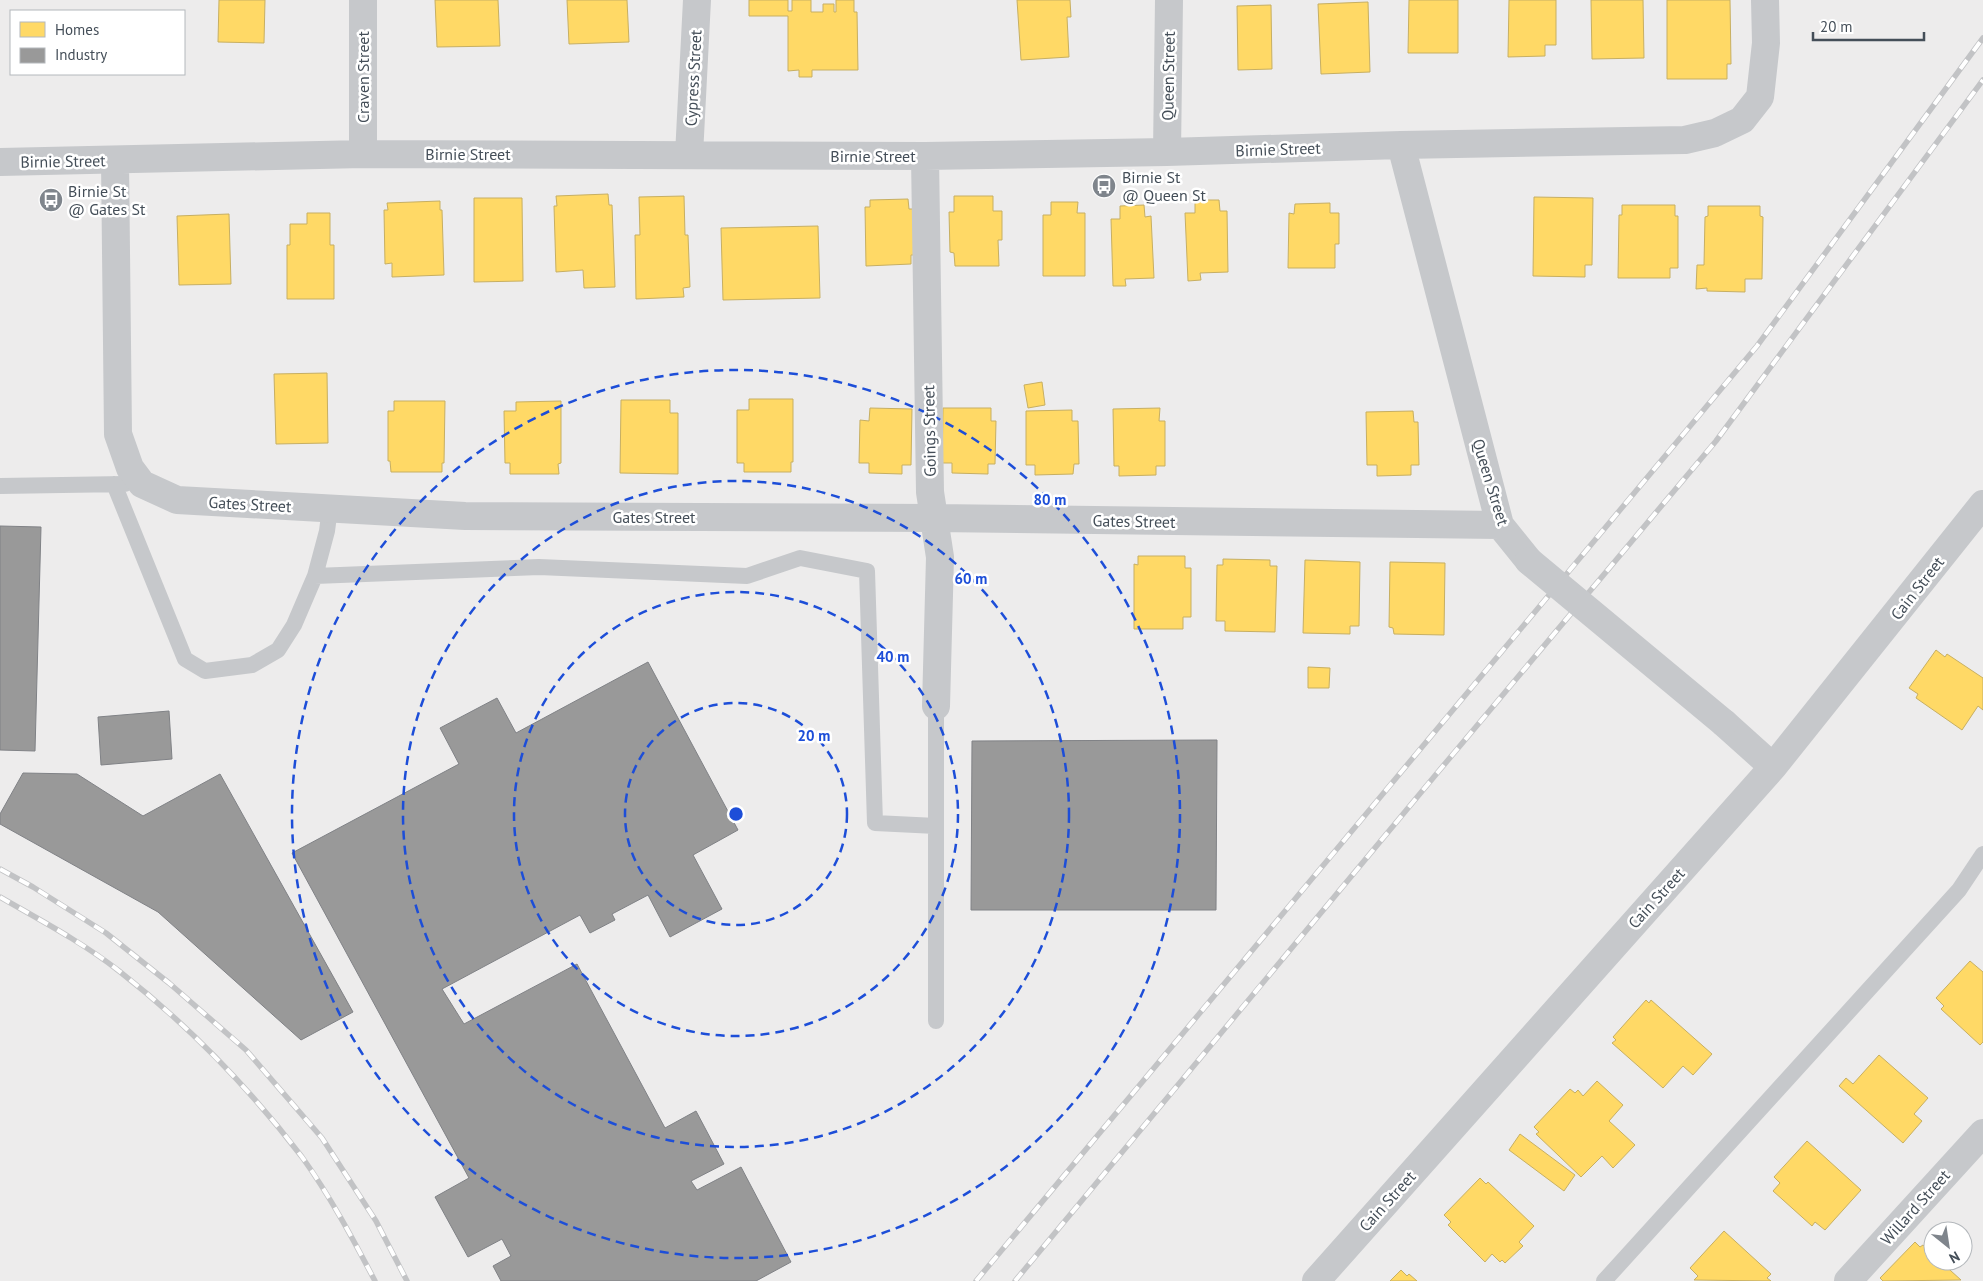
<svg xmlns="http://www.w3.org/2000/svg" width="1983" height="1281" viewBox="0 0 1983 1281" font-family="'PT Sans',sans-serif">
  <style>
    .homes { fill: #ffd966; stroke: #c7af62 }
    .industry { fill: #999; stroke: #808286 }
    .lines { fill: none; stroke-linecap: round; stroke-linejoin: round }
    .lane { stroke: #c6c8cb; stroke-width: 16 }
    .street { stroke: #c6c8cb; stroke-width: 28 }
    .rail-casing { stroke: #c2c3c5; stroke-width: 5.5 }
    .rail { stroke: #fff; stroke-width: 4; stroke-dasharray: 11; stroke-linecap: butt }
    .street-bridge { stroke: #c6c8cb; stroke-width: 28 }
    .ring { fill: none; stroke: #1d4ed8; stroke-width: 2.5; stroke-dasharray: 9 6 }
    .labels { text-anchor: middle; stroke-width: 5; stroke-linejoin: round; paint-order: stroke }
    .street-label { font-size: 16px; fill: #444e58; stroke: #fff }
    .poi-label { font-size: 16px; fill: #444e58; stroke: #fff; text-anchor: start }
    .centre { fill: #1d4ed8; stroke: #fff; stroke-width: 2.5 }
    .ring-label { font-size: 15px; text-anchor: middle; font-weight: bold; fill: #1d4ed8; stroke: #fff; stroke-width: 5; stroke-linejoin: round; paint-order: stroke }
  </style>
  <rect width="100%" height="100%" fill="#edecec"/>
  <path class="homes" d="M 219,0 L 265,0 L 264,43 L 218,42 Z
    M 435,0 L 498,0 L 500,46 L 437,47 Z
    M 567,0 L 627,0 L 629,42 L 569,44 Z
    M 749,0 L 788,0 L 788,11 L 792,11 L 792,0 L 811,0 L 811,12 L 823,12 L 823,4 L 834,4 L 834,12 L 836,12 L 836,0 L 854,0 L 854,12 L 857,12 L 858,70 L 812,70 L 812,77 L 799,77 L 799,70 L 788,71 L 788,16 L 749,16 Z
    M 1017,0 L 1070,0 L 1071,17 L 1067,17 L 1069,57 L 1021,60 Z
    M 1409,0 L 1458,0 L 1458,53 L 1408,53 Z
    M 1509,0 L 1556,0 L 1556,45 L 1545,45 L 1545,56 L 1508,57 Z
    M 1591,0 L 1643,0 L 1644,58 L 1592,59 Z
    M 1667,0 L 1730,0 L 1731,64 L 1727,64 L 1727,79 L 1667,79 Z
    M 1368,2 L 1370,72 L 1321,74 L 1318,4 Z
    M 1271,5 L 1272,69 L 1238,70 L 1237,6 Z
    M 608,194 L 609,205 L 612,205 L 615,287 L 584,288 L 583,270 L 556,272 L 554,206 L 557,206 L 556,196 Z
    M 684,196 L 685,235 L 688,235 L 690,287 L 683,288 L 684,297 L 636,299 L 635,235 L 640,235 L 639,197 Z
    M 954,196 L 993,196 L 993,211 L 1002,211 L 1002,240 L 998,240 L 999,266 L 955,266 L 954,253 L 950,252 L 949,212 L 954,212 Z
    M 1534,197 L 1593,198 L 1592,265 L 1585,265 L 1585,277 L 1533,276 Z
    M 474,198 L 522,198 L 523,281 L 474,282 Z
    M 908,199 L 909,209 L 916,209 L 918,255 L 911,255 L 911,264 L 866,266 L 865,207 L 870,207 L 870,200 Z
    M 1195,200 L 1219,200 L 1220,211 L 1227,211 L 1228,272 L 1200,273 L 1201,280 L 1188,281 L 1185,213 L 1195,213 Z
    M 440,201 L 440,210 L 442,210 L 444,275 L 392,277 L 392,263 L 385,264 L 384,210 L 388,210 L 387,203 Z
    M 1051,202 L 1078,202 L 1077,213 L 1085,213 L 1085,276 L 1043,276 L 1043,215 L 1051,215 Z
    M 1330,203 L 1330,213 L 1339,213 L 1339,244 L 1335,244 L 1335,268 L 1288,268 L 1289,213 L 1294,214 L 1295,204 Z
    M 1144,205 L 1145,217 L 1151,216 L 1154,278 L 1125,279 L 1126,286 L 1113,286 L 1111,219 L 1120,219 L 1120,206 Z
    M 1622,205 L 1675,205 L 1675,216 L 1678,216 L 1678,268 L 1670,268 L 1670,278 L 1618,278 L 1619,215 L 1622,215 Z
    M 1708,206 L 1760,206 L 1760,216 L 1763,217 L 1762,279 L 1745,279 L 1745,292 L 1707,291 L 1707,288 L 1696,289 L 1697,265 L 1704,265 L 1705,217 L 1708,216 Z
    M 307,213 L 330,213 L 330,245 L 334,245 L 334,299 L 287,299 L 287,245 L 290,245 L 290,224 L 307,224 Z
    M 229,214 L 231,284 L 179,285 L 177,216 Z
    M 818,226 L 820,298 L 723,300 L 721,228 Z
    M 327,373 L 328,443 L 276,444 L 274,374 Z
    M 1042,382 L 1045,405 L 1028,408 L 1024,385 Z
    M 749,399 L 793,399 L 793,462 L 791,462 L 791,472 L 744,472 L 744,463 L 737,463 L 737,410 L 749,410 Z
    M 621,400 L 670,400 L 670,413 L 678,413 L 678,474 L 620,473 Z
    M 394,401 L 445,401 L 444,463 L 442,463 L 442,472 L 391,472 L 390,461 L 388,461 L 388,411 L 394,411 Z
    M 561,401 L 561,463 L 558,464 L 559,474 L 510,474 L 510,463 L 505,463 L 504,411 L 516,411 L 516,402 Z
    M 870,408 L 912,409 L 911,465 L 902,465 L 902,474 L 869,473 L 869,463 L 859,463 L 860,420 L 869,421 Z
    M 943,408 L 991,408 L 991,421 L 996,421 L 995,464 L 988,464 L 988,474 L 952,473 L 952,463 L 942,463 Z
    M 1160,408 L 1159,421 L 1165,421 L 1165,466 L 1156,466 L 1156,475 L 1119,476 L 1119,466 L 1114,466 L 1113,409 Z
    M 1072,410 L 1072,421 L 1078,421 L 1079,464 L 1074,464 L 1073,474 L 1035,475 L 1035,465 L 1026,465 L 1026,411 Z
    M 1413,411 L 1414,422 L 1418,422 L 1419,465 L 1411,465 L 1411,475 L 1377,476 L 1377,465 L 1367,465 L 1366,412 Z
    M 1138,556 L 1185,556 L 1185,568 L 1191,568 L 1191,617 L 1183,617 L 1183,629 L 1134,629 L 1134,564 L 1138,565 Z
    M 1223,559 L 1270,560 L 1270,566 L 1277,566 L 1275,632 L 1225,631 L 1225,621 L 1216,621 L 1217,565 L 1223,565 Z
    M 1305,560 L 1360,562 L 1359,626 L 1350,626 L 1350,634 L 1303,633 Z
    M 1390,562 L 1445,563 L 1444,635 L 1394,634 L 1393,628 L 1389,627 Z
    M 1936,650 L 1945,657 L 1947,654 L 1983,678 L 1983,710 L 1978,706 L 1962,730 L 1916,698 L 1918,694 L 1909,688 Z
    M 1308,667 L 1330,668 L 1329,688 L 1308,688 Z
    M 1970,961 L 1983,972 L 1983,1042 L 1980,1045 L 1941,1009 L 1944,1006 L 1936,998 Z
    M 1646,1000 L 1649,1003 L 1651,1000 L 1712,1054 L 1693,1075 L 1683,1066 L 1663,1088 L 1612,1043 L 1616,1040 L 1613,1037 Z
    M 1879,1055 L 1928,1098 L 1914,1114 L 1922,1121 L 1903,1143 L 1839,1086 L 1846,1078 L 1853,1084 Z
    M 1597,1081 L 1623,1105 L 1609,1121 L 1635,1145 L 1613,1168 L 1602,1156 L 1581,1177 L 1536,1134 L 1539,1132 L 1534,1127 L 1570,1089 L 1575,1093 L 1578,1090 L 1583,1096 Z
    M 1520,1134 L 1575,1175 L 1564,1191 L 1509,1150 Z
    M 1807,1141 L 1861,1190 L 1825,1230 L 1815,1222 L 1812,1226 L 1773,1191 L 1780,1183 L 1774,1177 Z
    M 1480,1178 L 1486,1184 L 1488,1182 L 1534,1226 L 1519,1242 L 1523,1246 L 1505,1263 L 1502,1260 L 1500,1262 L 1492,1254 L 1485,1262 L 1448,1225 L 1451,1222 L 1444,1215 Z
    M 1724,1231 L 1771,1274 L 1767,1278 L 1771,1281 L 1694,1280 L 1698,1276 L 1690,1268 Z
    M 1915,1242 L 1920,1247 L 1923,1245 L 1933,1254 L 1933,1261 L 1940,1261 L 1961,1280 L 1883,1281 L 1880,1278 Z
    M 1401,1270 L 1407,1276 L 1409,1274 L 1417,1281 L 1390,1281 Z"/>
  <path class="industry" d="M 0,526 L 41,527 L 35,751 L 0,750 Z
    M 648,662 L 738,830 L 693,855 L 722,909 L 670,937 L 648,895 L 612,914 L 615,920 L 590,933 L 580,915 L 442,989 L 464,1024 L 577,964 L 665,1128 L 696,1111 L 724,1164 L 691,1181 L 697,1190 L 741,1167 L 791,1262 L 756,1281 L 501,1281 L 493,1266 L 511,1256 L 502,1239 L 468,1257 L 435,1197 L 469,1178 L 292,853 L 459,764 L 440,728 L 497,698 L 516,733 Z
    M 169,711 L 172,759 L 101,765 L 98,717 Z
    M 1217,740 L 1216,910 L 971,910 L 972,741 Z
    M 23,773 L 77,774 L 143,816 L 220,774 L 353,1012 L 301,1040 L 158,912 L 0,824 L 0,814 Z"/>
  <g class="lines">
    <path class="lane" d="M 114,484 L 185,659 L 205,671 L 252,665 L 278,650 L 294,625 L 315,576
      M 0,486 L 125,484
      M 330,508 L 327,531 L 315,576 L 539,567 L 747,576 L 800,558 L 867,571 L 875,823 L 936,826
      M 936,706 L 936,1021
      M 1604,1281 L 1959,890 L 1983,854"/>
    <path class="street" d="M 1401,145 L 1500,525 L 1529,561
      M 1167,152 L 1169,0
      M 363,154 L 363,0
      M 689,155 L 697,0
      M 925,156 L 930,492 L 940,557 L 936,706
      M 115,160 L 118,434 L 130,468 L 142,484 L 177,500 L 465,516 L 935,518 L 1500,525
      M 0,162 L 363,154 L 925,156 L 1167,152 L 1401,145 L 1685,140 L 1715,133 L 1742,120 L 1760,97 L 1766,43 L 1765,0
      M 1724,723 L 1773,767
      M 1316,1281 L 1773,767 L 1983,504
      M 1848,1281 L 1983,1133"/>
    <g class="rail-casing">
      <path id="rail" d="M 0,869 L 33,887 L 106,933 L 169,983 L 246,1050 L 322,1138 L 376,1221 L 407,1281
        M 0,897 C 40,920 82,942 119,971 C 187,1024 250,1089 302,1157 C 330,1196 353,1239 375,1281
        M 976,1281 L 1757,346 L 1983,38
        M 1015,1281 L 1438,772 L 1716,441 L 1983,80"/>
    </g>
    <use href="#rail" class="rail"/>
    <path class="street-bridge" d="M 1529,561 L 1724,723"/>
  </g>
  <g class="ring">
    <circle cx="736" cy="814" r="111"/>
    <circle cx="736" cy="814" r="222"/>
    <circle cx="736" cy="814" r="333"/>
    <circle cx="736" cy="814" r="444"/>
  </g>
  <defs>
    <g id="bus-disc" transform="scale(1.25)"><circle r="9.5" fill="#7f858c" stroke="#fff"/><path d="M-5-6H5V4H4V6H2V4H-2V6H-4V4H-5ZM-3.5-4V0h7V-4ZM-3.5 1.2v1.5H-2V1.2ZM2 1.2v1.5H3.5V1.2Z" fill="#fff"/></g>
  </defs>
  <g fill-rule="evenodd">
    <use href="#bus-disc" x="1104" y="186"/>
    <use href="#bus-disc" x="51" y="200"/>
  </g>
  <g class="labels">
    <g class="street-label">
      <text transform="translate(1168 76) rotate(-89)" y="6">Queen Street</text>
      <text transform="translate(363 77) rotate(-90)" y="6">Craven Street</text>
      <text transform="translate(693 78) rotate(-87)" y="6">Cypress Street</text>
      <text transform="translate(1278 149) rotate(-2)" y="6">Birnie Street</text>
      <text x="468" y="160">Birnie Street</text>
      <text x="873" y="162">Birnie Street</text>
      <text transform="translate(63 161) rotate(-1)" y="6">Birnie Street</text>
      <text transform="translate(929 431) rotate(-91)" y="6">Goings Street</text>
      <text transform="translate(1491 482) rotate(73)" y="6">Queen Street</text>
      <text transform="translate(250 504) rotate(3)" y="6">Gates Street</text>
      <text x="654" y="523">Gates Street</text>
      <text transform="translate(1134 521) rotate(1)" y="6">Gates Street</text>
      <text transform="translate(1917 588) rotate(-52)" y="6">Cain Street</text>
      <text transform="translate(1656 898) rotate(-48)" y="6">Cain Street</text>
      <text transform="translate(1387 1201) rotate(-48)" y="6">Cain Street</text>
      <text transform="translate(1915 1207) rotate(-48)" y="6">Willard Street</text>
    </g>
    <g class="poi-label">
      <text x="1122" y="183">Birnie St<tspan x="1122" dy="18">@ Queen St</tspan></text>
      <text x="68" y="197">Birnie St<tspan x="68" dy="18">@ Gates St</tspan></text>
    </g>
  </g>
  <circle cx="736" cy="814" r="8" class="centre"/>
  <g class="ring-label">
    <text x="1050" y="505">80 m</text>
    <text x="971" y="584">60 m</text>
    <text x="893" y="662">40 m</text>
    <text x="814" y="741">20 m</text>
  </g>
  <rect x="10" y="10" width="175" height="65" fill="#ffffff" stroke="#b4b8bc"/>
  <rect x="20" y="22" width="25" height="15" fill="#ffd966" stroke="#b4b8bc"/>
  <text x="55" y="35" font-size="15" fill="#444e58">Homes</text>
  <rect x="20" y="48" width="25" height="15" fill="#999999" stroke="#b4b8bc"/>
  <text x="55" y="60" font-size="15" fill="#444e58">Industry</text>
  <g transform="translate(1948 1246) rotate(150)"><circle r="24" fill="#ffffff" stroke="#b4b8bc"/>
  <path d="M0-4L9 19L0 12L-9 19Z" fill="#7f858c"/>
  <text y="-8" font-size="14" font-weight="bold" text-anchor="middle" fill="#444e58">N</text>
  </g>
  <path d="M1813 32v8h111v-8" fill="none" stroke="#444e58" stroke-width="2.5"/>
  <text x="1820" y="32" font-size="15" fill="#444e58" stroke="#ffffff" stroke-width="4" paint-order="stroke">20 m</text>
</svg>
